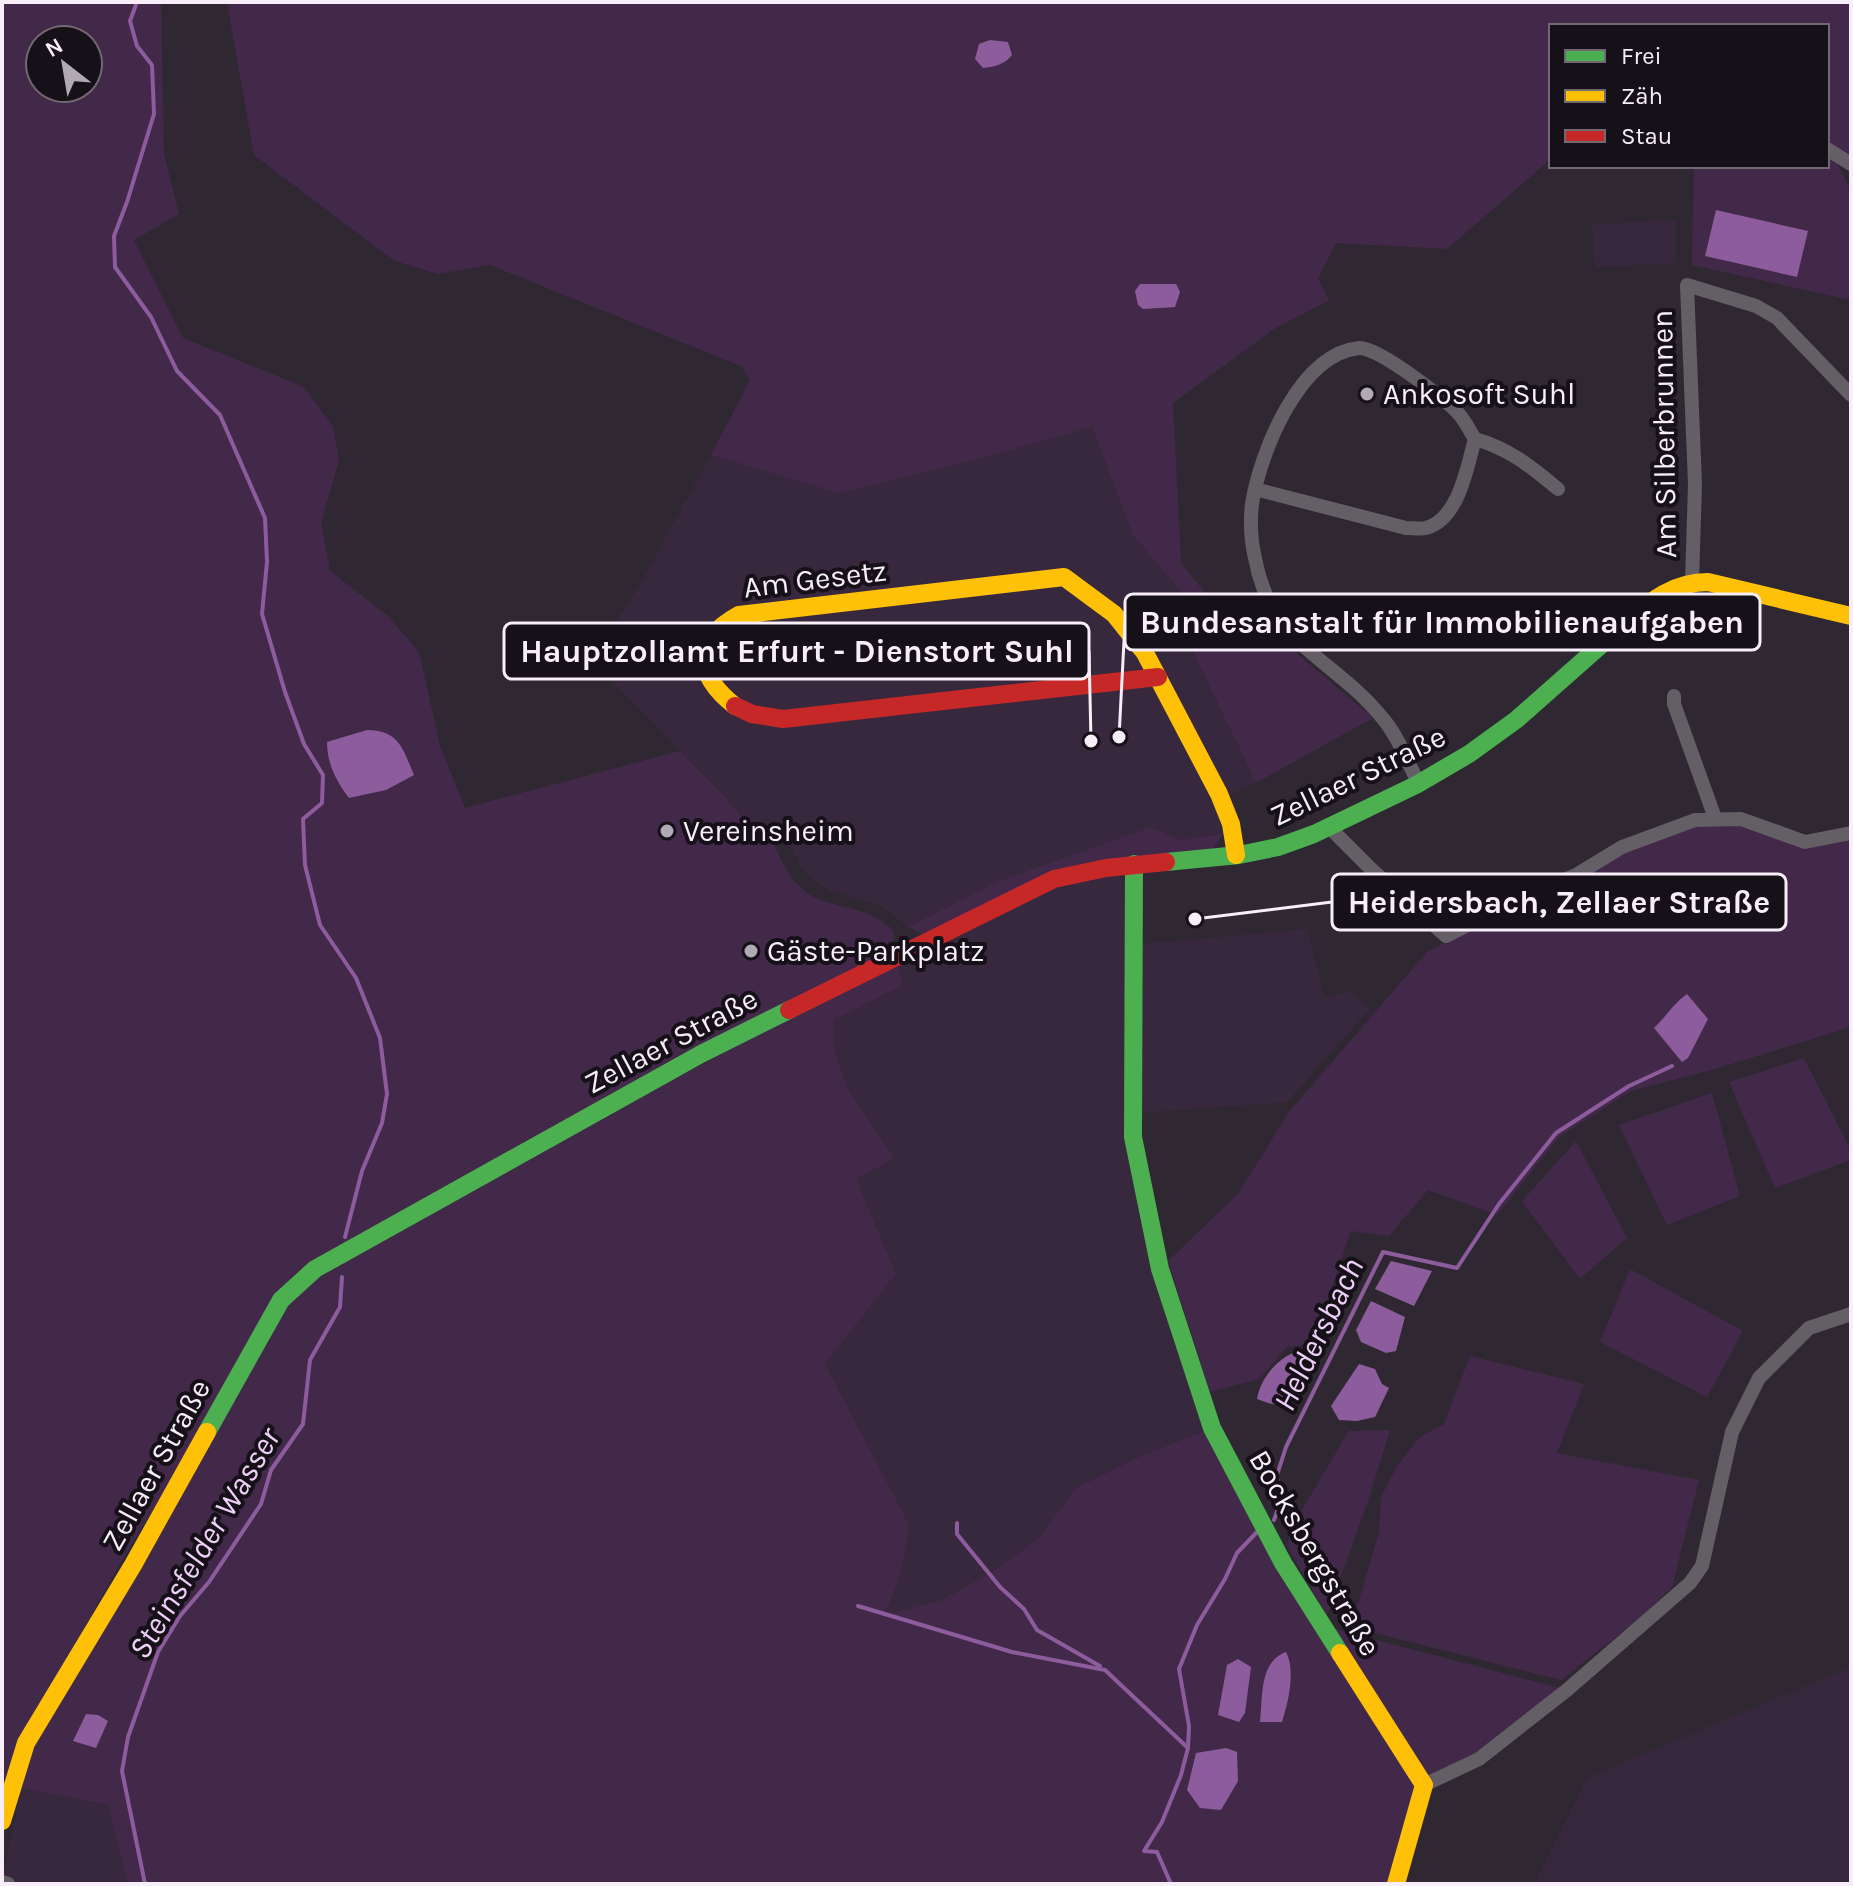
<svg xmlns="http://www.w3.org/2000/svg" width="1853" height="1886" viewBox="0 0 1853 1886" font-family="Karla,sans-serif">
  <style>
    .built { fill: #38283d }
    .green { fill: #42294a; fill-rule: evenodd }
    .water { fill: #8d5c9c }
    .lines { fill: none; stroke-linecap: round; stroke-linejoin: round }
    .stream { stroke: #8d5c9c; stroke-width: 4 }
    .street { stroke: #635f65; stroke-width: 14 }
    .fast { stroke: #4caf50; stroke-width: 18 }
    .slow { stroke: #ffc107; stroke-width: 18 }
    .jam { stroke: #c62828; stroke-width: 18 }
    .poi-dot { fill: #b1a9b4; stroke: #161018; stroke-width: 3 }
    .labels { text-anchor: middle; stroke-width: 8; stroke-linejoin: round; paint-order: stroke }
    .poi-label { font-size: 30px; fill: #f7eefa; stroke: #161018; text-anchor: start }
    .street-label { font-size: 30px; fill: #f7eefa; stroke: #161018 }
    .water-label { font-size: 32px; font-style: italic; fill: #edd0f6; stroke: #161018 }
    .leader { fill: none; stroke: #f7eefa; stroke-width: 3 }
    .callout-dot { fill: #f7eefa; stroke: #161018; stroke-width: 3 }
    .callout { fill: #161018; stroke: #f7eefa; stroke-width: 3 }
    .callout-label { font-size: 32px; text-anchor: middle; font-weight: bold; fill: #f7eefa }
  </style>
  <rect width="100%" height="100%" fill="#2f2832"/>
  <path class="built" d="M 1676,219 L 1676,263 L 1595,267 L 1592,225 Z
    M 1092,427 L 1133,535 L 1192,605 L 1187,639 L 1256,783 L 1214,803 L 1223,834 L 1180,840 L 1151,827 L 999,881 L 908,927 L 880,905 L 830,891 L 815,881 L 800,866 L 786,836 L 761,843 L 728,800 L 592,661 L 640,584 L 711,455 L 838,493 L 964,463 Z
    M 1097,874 L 1122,877 L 1130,895 L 1133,1137 L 1212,1428 L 1141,1456 L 1076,1488 L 1039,1538 L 995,1570 L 942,1600 L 885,1616 L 900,1576 L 825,1364 L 896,1274 L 855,1178 L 894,1158 L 848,1089 L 833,1045 L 834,1020 L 903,985 L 896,963 L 1061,882 Z
    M 1307,929 L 1325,998 L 1351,991 L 1370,1009 L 1287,1102 L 1140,1113 L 1141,944 Z
    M 1851,1667 L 1851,1884 L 1534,1884 L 1588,1777 Z
    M 21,1788 L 108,1805 L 128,1884 L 2,1884 Z"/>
  <path class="green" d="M 2,2 L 161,2 L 164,154 L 179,214 L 134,240 L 183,338 L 304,387 L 333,426 L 339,461 L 321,522 L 330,571 L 387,615 L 419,652 L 440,746 L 465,808 L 680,751 L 728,800 L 761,843 L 772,840 C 781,862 795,890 818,899 C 848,911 869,907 894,931 L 893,950 L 713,1040 L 707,1032 L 715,1047 L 302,1278 L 162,1495 L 121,1562 L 20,1742 L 2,1804 ZM 40,40 L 88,40 L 88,88 L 40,88 Z
    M 227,2 L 1851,2 L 1851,160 L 1827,145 L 1827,26 L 1551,26 L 1551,159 L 1447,249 L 1336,243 L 1318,278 L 1329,300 L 1274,329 L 1173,403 L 1181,563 L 1210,599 L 1258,634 L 1281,640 L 1373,718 L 1256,783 L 1187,639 L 1192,605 L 1133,535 L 1092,427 L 964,463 L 838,493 L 711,455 L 750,380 L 741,366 L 490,265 L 438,274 L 395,261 L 254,155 Z
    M 1827,146 L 1851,190 L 1851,300 L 1692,265 L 1694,166 L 1827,166 Z
    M 1740,823 L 1803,847 L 1851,839 L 1851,1027 L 1715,1069 L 1631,1091 L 1559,1137 L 1497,1215 L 1428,1190 L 1389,1236 L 1351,1231 L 1313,1344 L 1287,1347 L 1259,1379 L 1210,1392 L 1168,1261 L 1238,1194 L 1289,1112 L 1427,952 L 1624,851 L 1696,824 Z
    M 1151,827 L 1180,840 L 1223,834 L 1211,852 L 1126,859 L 925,935 L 908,927 L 999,881 Z
    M 896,963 L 903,985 L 834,1020 L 833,1045 L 848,1089 L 894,1158 L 856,1179 L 896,1274 L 825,1364 L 909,1525 L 900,1576 L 885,1615 L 942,1600 L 995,1570 L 1039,1538 L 1076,1488 L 1141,1456 L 1212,1428 L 1323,1626 L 1567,1690 L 1479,1759 L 1424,1785 L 1396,1884 L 128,1884 L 108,1805 L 21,1788 L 32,1746 L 272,1321 L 307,1283 L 473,1184 Z
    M 1804,1058 L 1851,1151 L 1851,1160 L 1775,1188 L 1729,1082 Z
    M 1712,1093 L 1740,1196 L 1667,1225 L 1619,1125 Z
    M 1576,1141 L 1627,1238 L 1580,1279 L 1522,1201 Z
    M 1630,1269 L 1743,1331 L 1707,1397 L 1600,1342 Z
    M 1470,1356 L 1584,1384 L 1557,1453 L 1699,1480 L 1672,1587 L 1640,1618 L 1561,1680 L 1351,1627 L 1379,1533 L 1381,1497 L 1397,1466 L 1420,1437 L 1444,1424 Z
    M 1390,1430 L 1368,1501 L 1327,1615 L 1286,1545 L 1300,1513 L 1349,1431 Z"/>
  <path class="water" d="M 990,40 L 1008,42 L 1012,55 C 1005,64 995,67 983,68 L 975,59 L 979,44 Z
    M 1716,210 L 1808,231 L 1797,277 L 1705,256 Z
    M 1140,284 L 1176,284 L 1180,292 L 1175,307 L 1143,309 L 1138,305 L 1135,291 Z
    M 367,730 C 399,730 403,749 414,775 L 386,790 L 349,798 C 336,781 327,763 327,742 Z
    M 1687,994 L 1708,1019 L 1688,1058 L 1682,1062 L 1654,1028 C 1666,1017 1673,1004 1687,994 Z
    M 1391,1261 L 1432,1271 L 1414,1306 L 1375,1289 Z
    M 1371,1301 L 1405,1317 L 1396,1351 L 1386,1353 L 1361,1342 L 1356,1330 Z
    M 1293,1353 L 1301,1362 C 1300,1378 1296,1402 1276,1404 C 1271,1405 1263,1401 1257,1399 C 1260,1380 1275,1361 1293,1353 Z
    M 1359,1364 L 1375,1369 L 1382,1384 L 1389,1388 L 1375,1417 L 1357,1421 L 1339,1420 L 1331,1406 Z
    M 1286,1652 C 1296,1671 1288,1703 1282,1722 L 1260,1722 C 1263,1696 1259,1662 1286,1652 Z
    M 1238,1659 L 1251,1667 L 1245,1713 L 1239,1722 L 1218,1715 L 1227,1665 Z
    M 86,1714 L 98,1715 L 108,1721 L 96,1748 L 73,1741 Z
    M 1226,1748 L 1237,1752 L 1238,1781 L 1221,1810 L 1200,1808 L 1187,1790 L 1196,1753 Z"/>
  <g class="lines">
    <path class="stream" d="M 137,2 L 130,21 L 137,46 L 152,65 L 154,114 L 127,202 L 114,236 L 115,267 L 151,317 L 177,371 L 220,415 L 265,518 L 267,562 L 262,614 L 285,692 L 304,744 L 323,775 L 322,803 L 303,819 L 305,865 L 320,925 L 356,978 L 380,1038 L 387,1094 L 382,1123 L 362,1171 L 345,1237
      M 1274,1520 L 1280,1503 L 1277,1475 L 1286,1447 L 1383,1252 L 1457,1268 L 1499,1204 L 1556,1133 L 1629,1086 L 1672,1066
      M 957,1523 L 957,1534 L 1000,1587 L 1024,1609 L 1037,1630 L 1100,1666
      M 858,1606 L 1012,1652 L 1105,1670 L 1188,1748
      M 145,1884 L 122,1771 L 128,1737 L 158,1652 L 180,1616 L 209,1582 L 261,1504 L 271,1470 L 303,1424 L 310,1360 L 340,1307 L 342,1277
      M 1171,1884 L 1157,1852 L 1144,1851 L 1162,1822 L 1181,1775 L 1188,1748 L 1189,1726 L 1179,1669 L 1197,1625 L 1225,1579 L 1237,1553 L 1257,1532"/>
    <path class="street" d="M 1827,149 L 1851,164
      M 1475,439 C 1508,448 1532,467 1558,489
      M 1255,489 L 1406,528 C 1412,528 1421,529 1426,528 C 1459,519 1467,467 1475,439 C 1470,431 1465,421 1459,414 C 1445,399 1377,346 1359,348 C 1299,354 1260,453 1252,504 C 1250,521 1251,541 1255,558 C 1271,647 1335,658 1384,720 C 1399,738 1408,763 1419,784
      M 1692,582 L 1695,484 L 1687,285 L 1756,306 L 1777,318 L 1851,395
      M 1674,696 L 1674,704 L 1715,818
      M 1329,827 L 1371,869 L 1446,936 L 1525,896 L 1576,875 L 1622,847 L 1695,820 L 1741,819 L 1805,842 L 1851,833
      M 1424,1785 L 1479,1759 L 1567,1690 L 1690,1583 L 1702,1566 L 1732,1432 L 1759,1378 L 1809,1328 L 1851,1314
      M 2,1882 L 8,1884"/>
    <path class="fast" d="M 1166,862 L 1239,855 L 1278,847 L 1314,834 L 1416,785 L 1469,754 L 1516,720 L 1627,622
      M 1134,864 L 1133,1137 L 1160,1269 L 1212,1428 L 1283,1563 L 1340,1653
      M 207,1432 L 281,1300 L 315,1269 L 701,1054 L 789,1010"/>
    <path class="slow" d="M 1627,622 C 1651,600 1674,582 1708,582 L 1851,616
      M 735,706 C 695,675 693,640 739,615 L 1064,577 L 1114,614 L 1145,653 L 1219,794 L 1231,824 L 1236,855
      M 1340,1653 L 1424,1785 L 1396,1884
      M 2,1821 L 26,1743 L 133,1565 L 207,1432"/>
    <path class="jam" d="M 735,706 L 752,714 L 783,719 L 1158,677
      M 789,1010 L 1054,879 L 1106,868 L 1166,862"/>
  </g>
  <g class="poi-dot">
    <circle cx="1367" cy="394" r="8"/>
    <circle cx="667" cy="831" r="8"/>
    <circle cx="751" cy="951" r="8"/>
  </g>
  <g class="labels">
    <g class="poi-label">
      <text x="1383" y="404">Ankosoft Suhl</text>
      <text x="683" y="841">Vereinsheim</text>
      <text x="767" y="961">Gäste-Parkplatz</text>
    </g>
    <g class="street-label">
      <text transform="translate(1664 434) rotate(-91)" y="10">Am Silberbrunnen</text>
      <text transform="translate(815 579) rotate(-7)" y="10">Am Gesetz</text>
      <text transform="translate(1358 776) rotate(-26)" y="10">Zellaer Straße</text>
      <text transform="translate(671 1041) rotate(-28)" y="10">Zellaer Straße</text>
      <text transform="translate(156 1465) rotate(-61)" y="10">Zellaer Straße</text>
      <text transform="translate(1315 1553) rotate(60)" y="10">Bocksbergstraße</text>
    </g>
    <g class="water-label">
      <text transform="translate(1318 1334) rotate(-64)" y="11">Heldersbach</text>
      <text transform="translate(204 1543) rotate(-59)" y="11">Steinsfelder Wasser</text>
    </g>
  </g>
  <path class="leader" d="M1119 737L1125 622M1091 741L1089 651M1195 919L1332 902"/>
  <g class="callout-dot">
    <circle cx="1119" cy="737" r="8"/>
    <circle cx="1091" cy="741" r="8"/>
    <circle cx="1195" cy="919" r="8"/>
  </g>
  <g class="callout">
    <rect x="1125" y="594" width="635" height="56" rx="8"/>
    <rect x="504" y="623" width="585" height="56" rx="8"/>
    <rect x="1332" y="874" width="454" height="56" rx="8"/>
  </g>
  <g class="callout-label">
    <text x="1442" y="633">Bundesanstalt für Immobilienaufgaben</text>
    <text x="797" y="662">Hauptzollamt Erfurt - Dienstort Suhl</text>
    <text x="1559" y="913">Heidersbach, Zellaer Straße</text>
  </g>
  <rect width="1853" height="1886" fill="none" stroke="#f7eefa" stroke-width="8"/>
  <rect x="1549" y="24" width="280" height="144" fill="#161018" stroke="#706972" stroke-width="2"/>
  <rect x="1565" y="50" width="40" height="12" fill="#4caf50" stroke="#706972" stroke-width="2"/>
  <text x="1621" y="64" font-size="24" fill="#f7eefa">Frei</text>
  <rect x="1565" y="90" width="40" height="12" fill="#ffc107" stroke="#706972" stroke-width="2"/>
  <text x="1621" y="104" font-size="24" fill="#f7eefa">Zäh</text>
  <rect x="1565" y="130" width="40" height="12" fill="#c62828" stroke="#706972" stroke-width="2"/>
  <text x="1621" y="144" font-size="24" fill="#f7eefa">Stau</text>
  <g transform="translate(64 64) rotate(329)"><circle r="38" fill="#161018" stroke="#706972" stroke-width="2"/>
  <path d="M0-6L14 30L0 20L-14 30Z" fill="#b1a9b4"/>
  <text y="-12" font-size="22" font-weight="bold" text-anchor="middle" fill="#f7eefa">N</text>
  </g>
</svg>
